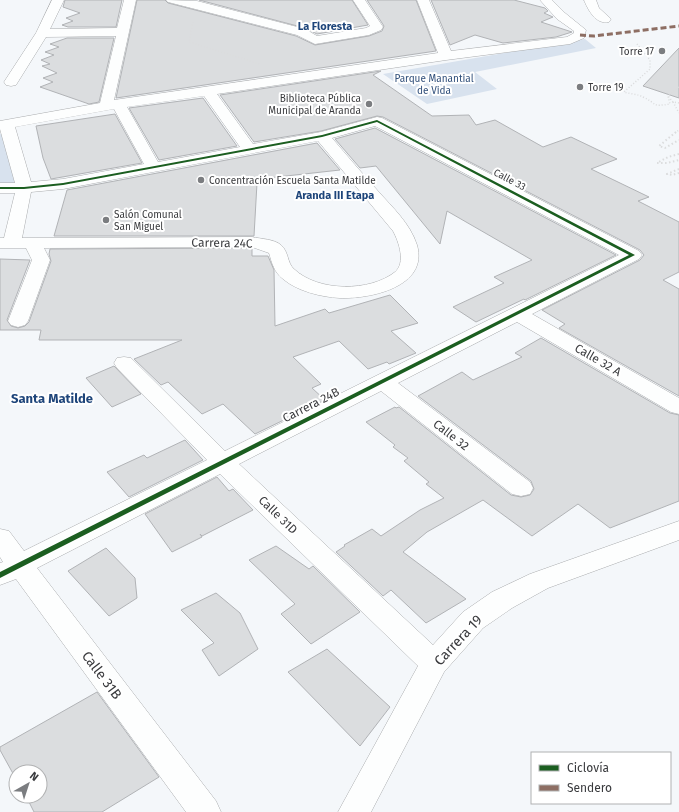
<svg xmlns="http://www.w3.org/2000/svg" width="679" height="812" viewBox="0 0 679 812" font-family="'Fira Sans',sans-serif">
  <style>
    .green { fill: #d8e2ee }
    .building { fill: #dbdddf; stroke: #b1b3b6 }
    .lines { fill: none; stroke-linecap: round; stroke-linejoin: round }
    .minor-casing { stroke: #aaacae; stroke-width: 1 }
    .path-far1 { stroke: #dbdcdd; stroke-width: 1.5; stroke-dasharray: 1 2; stroke-linecap: butt }
    .path { stroke: #dbdcdd; stroke-width: 2; stroke-dasharray: 1.5 2.5; stroke-linecap: butt }
    .minor { fill: #fdfefe; fill-rule: evenodd }
    .quiet { stroke: #8d6e63; stroke-width: 3; stroke-dasharray: 6 3; stroke-linecap: butt }
    .cycleway-casing { stroke: #fff; stroke-width: 2 }
    .cycleway { fill: #1b5e20; fill-rule: evenodd }
    .poi-dot { fill: #7b7d80; stroke: #fff; stroke-width: 1.5 }
    .labels { text-anchor: middle; stroke-width: 4; stroke-linejoin: round; paint-order: stroke }
    .far-poi-label { font-size: 10px; fill: #3a3b3e; stroke: #fff; text-anchor: start }
    .far-park-label { font-size: 10px; fill: #304f7a; stroke: #fff }
    .far-street-label { font-size: 10px; fill: #3a3b3e; stroke: #fff }
    .far-neighbourhood-label { font-size: 11px; font-weight: bold; fill: #1e457a; stroke: #fff }
    .street-label { font-size: 12px; fill: #3a3b3e; stroke: #fff }
    .neighbourhood-label { font-size: 13px; font-weight: bold; fill: #1e457a; stroke: #fff }
    .near-street-label { font-size: 14px; fill: #3a3b3e; stroke: #fff }
  </style>
  <rect width="100%" height="100%" fill="#f4f7fa"/>
  <path class="green" d="M 585,39 L 596,48 L 475,72 L 497,89 L 427,104 L 383,74 Z
    M 10,131 L 30,190 L 0,190 L 0,134 Z"/>
  <path class="building" d="M 65,0 L 122,0 L 116,27 L 68,27 L 62,25 L 73,21 L 66,18 L 80,13 L 63,7 Z
    M 137,0 L 165,0 L 168,3 L 296,36 L 315,45 L 369,36 L 382,31 L 384,26 L 367,0 L 416,0 L 436,51 L 116,98 Z
    M 199,0 L 352,0 L 368,25 L 317,34 L 305,28 Z
    M 431,0 L 514,0 L 545,8 L 548,11 L 544,13 L 553,17 L 541,22 L 572,32 L 556,37 L 503,43 L 475,35 L 450,45 Z
    M 67,38 L 114,38 L 99,102 L 89,104 L 40,87 L 53,82 L 43,78 L 57,73 L 42,66 L 50,64 L 41,60 L 54,55 L 45,52 L 59,47 L 50,44 Z
    M 679,48 L 679,98 L 643,86 Z
    M 381,71 L 373,75 L 432,116 L 469,115 L 476,125 L 495,120 L 543,147 L 571,137 L 617,159 L 591,169 L 649,197 L 638,201 L 679,222 L 679,272 L 663,280 L 679,289 L 679,396 L 559,328 L 565,324 L 542,310 L 640,260 L 644,255 L 640,250 L 383,117 L 377,116 L 321,131 L 254,142 L 220,95 Z
    M 203,98 L 237,146 L 159,160 L 129,108 Z
    M 115,114 L 142,163 L 51,179 L 43,158 L 36,126 Z
    M 375,128 L 616,255 L 525,300 L 524,299 L 476,322 L 453,307 L 504,283 L 494,277 L 532,260 L 447,211 L 440,244 L 376,166 L 360,168 L 335,139 Z
    M 317,143 L 340,170 L 268,178 L 271,181 L 257,183 L 254,236 L 54,236 L 67,190 Z
    M 252,248 L 252,256 L 268,256 L 274,270 L 275,326 L 325,309 L 329,313 L 390,295 L 418,323 L 391,331 L 416,353 L 389,364 L 387,362 L 368,369 L 339,341 L 293,357 L 321,384 L 312,388 L 325,400 L 255,434 L 223,404 L 202,414 L 168,382 L 161,385 L 134,359 L 182,340 L 39,340 L 41,330 L 0,330 L 0,259 L 30,260 L 7,320 L 11,326 L 18,328 L 25,326 L 29,322 L 51,261 L 49,254 L 50,249 Z
    M 541,338 L 670,413 L 679,415 L 679,501 L 610,528 L 578,504 L 532,536 L 483,500 L 427,532 L 403,552 L 466,599 L 426,623 L 391,590 L 383,596 L 336,552 L 345,546 L 344,545 L 372,529 L 381,536 L 420,510 L 444,498 L 426,484 L 429,482 L 404,461 L 408,458 L 393,447 L 395,445 L 366,422 L 395,407 L 396,408 L 399,407 L 511,495 L 521,497 L 530,495 L 534,489 L 531,481 L 418,396 L 462,372 L 473,380 L 522,357 L 515,353 Z
    M 114,366 L 141,394 L 112,407 L 86,378 Z
    M 185,440 L 203,460 L 129,497 L 107,472 L 144,455 L 147,458 Z
    M 217,477 L 229,491 L 233,489 L 253,510 L 202,536 L 200,534 L 202,537 L 172,552 L 145,514 Z
    M 276,546 L 309,569 L 313,566 L 360,612 L 311,644 L 281,614 L 295,604 L 249,560 Z
    M 106,548 L 135,578 L 137,598 L 109,616 L 68,571 Z
    M 216,593 L 240,613 L 258,649 L 219,676 L 202,650 L 214,643 L 181,610 Z
    M 327,649 L 390,707 L 360,746 L 288,672 Z
    M 97,692 L 159,777 L 102,812 L 34,812 L 26,796 L 40,796 L 40,772 L 16,772 L 16,779 L 0,750 L 0,747 Z"/>
  <g class="lines">
    <g class="minor-casing">
      <path id="minor" d="M 52,0 L 64,0 L 50,29 L 117,28 L 124,0 L 136,0 L 114,100 L 438,53 L 417,0 L 429,0 L 451,51 L 567,37 L 574,33 L 574,31 L 557,19 L 540,0 L 552,0 L 565,13 L 586,30 L 584,38 L 570,44 L 446,60 L 217,94 L 253,144 L 321,132 L 377,117 L 382,118 L 639,251 L 642,255 L 639,259 L 532,314 L 679,398 L 679,414 L 671,412 L 517,322 L 398,383 L 530,482 L 533,488 L 530,494 L 521,496 L 512,494 L 381,391 L 239,464 L 433,645 L 463,612 L 492,592 L 530,574 L 679,521 L 679,540 L 548,588 L 512,608 L 483,628 L 444,672 L 371,812 L 338,812 L 418,666 L 220,474 L 37,568 L 216,801 L 221,812 L 186,812 L 16,579 L 0,585 L 0,563 L 3,562 L 0,557 L 0,529 L 9,531 L 24,551 L 207,460 L 117,368 L 114,363 L 117,358 L 124,357 L 131,358 L 225,451 L 619,255 L 375,126 L 332,138 C 347,156 362,173 378,191 C 392,207 410,223 417,245 C 429,287 370,299 340,298 C 321,297 297,291 283,279 C 274,272 272,263 269,253 L 252,247 L 44,248 L 50,260 L 28,321 L 25,325 L 18,327 L 11,325 L 8,321 L 32,260 L 26,248 L 0,248 L 0,238 L 4,238 L 15,193 L 0,193 L 0,183 L 15,183 L 0,129 L 0,121 L 100,103 L 116,36 L 46,37 L 16,85 L 11,86 L 6,85 L 4,82 L 36,33 ZM 204,96 L 240,147 L 158,162 L 127,107 ZM 114,109 L 144,164 L 63,179 L 31,182 L 15,127 ZM 318,141 L 393,231 C 399,242 406,263 395,272 C 370,292 318,292 294,269 C 287,263 289,252 281,245 C 274,239 261,239 252,237 L 22,238 L 31,192 L 63,189 Z
        M 166,0 L 197,1 L 305,29 L 317,36 L 366,28 L 370,26 L 353,0 L 365,0 L 383,27 L 381,30 L 369,35 L 315,44 L 297,35 L 168,2 Z
        M 584,0 L 596,0 L 599,8 L 611,19 L 609,22 C 596,25 588,10 584,0 Z"/>
    </g>
    <path class="path-far1" d="M 193,22 L 189,42 L 260,64
      M 637,44 L 650,60 L 650,69 L 624,92 C 630,94 638,94 643,97 C 658,104 651,107 670,104 L 668,96
      M 679,87 L 668,96 L 673,102 L 679,103
      M 673,102 L 679,113
      M 675,133 L 679,130"/>
    <path class="path" d="M 676,132 L 659,146 L 665,148 L 679,140
      M 679,154 L 668,157 L 657,163 L 667,163 L 679,160
      M 679,169 L 667,174 L 672,175 L 679,173"/>
    <use href="#minor" class="minor"/>
    <path class="quiet" d="M 580,35 L 594,36 L 679,26"/>
    <g class="cycleway-casing">
      <path id="cycleway" d="M 377,120 L 635,255 L 0,578 L 0,572 L 629,255 L 377,122 L 322,137 L 63,185 L 24,189 L 0,189 L 0,187 L 24,187 L 63,183 L 322,135 Z"/>
    </g>
    <use href="#cycleway" class="cycleway"/>
  </g>
  <g class="poi-dot">
    <circle cx="662" cy="51" r="4"/>
    <circle cx="580" cy="87" r="4"/>
    <circle cx="369" cy="104" r="4"/>
    <circle cx="201" cy="180" r="4"/>
    <circle cx="106" cy="220" r="4"/>
  </g>
  <g class="labels">
    <g class="far-poi-label">
      <text x="654" y="55" text-anchor="end">Torre 17</text>
      <text x="588" y="91">Torre 19</text>
      <text x="361" y="102" text-anchor="end">Biblioteca Pública<tspan x="361" dy="12">Municipal de Aranda</tspan></text>
      <text x="209" y="184">Concentración Escuela Santa Matilde</text>
      <text x="114" y="218">Salón Comunal<tspan x="114" dy="12">San Miguel</tspan></text>
    </g>
    <g class="far-park-label">
      <text x="434" y="82">Parque Manantial<tspan x="434" dy="12">de Vida</tspan></text>
    </g>
    <g class="far-street-label">
      <text transform="translate(510 179) rotate(28)" y="4">Calle 33</text>
    </g>
    <g class="far-neighbourhood-label">
      <text x="325" y="30">La Floresta</text>
      <text x="335" y="199">Aranda III Etapa</text>
    </g>
    <g class="street-label">
      <text transform="translate(222 243) rotate(1)" y="4">Carrera 24C</text>
      <text transform="translate(598 360) rotate(30)" y="4">Calle 32 A</text>
      <text transform="translate(311 405) rotate(-27)" y="4">Carrera 24B</text>
      <text transform="translate(451 435) rotate(38)" y="4">Calle 32</text>
      <text transform="translate(278 515) rotate(44)" y="4">Calle 31D</text>
    </g>
    <g class="neighbourhood-label">
      <text x="52" y="403">Santa Matilde</text>
    </g>
    <g class="near-street-label">
      <text transform="translate(458 640) rotate(-47)" y="5">Carrera 19</text>
      <text transform="translate(102 675) rotate(53)" y="5">Calle 31B</text>
    </g>
  </g>
  <rect x="531" y="752" width="140" height="52" fill="#ffffff" stroke="#b0b1b2"/>
  <rect x="539" y="765" width="20" height="6" fill="#1b5e20" stroke="#b0b1b2"/>
  <text x="567" y="772" font-size="12" fill="#3a3b3e">Ciclovía</text>
  <rect x="539" y="785" width="20" height="6" fill="#8d6e63" stroke="#b0b1b2"/>
  <text x="567" y="792" font-size="12" fill="#3a3b3e">Sendero</text>
  <g transform="translate(28 784) rotate(39)"><circle r="19" fill="#ffffff" stroke="#b0b1b2"/>
  <path d="M0-3L7 15L0 10L-7 15Z" fill="#7b7d80"/>
  <text y="-6" font-size="11" font-weight="bold" text-anchor="middle" fill="#3a3b3e">N</text>
  </g>
</svg>
